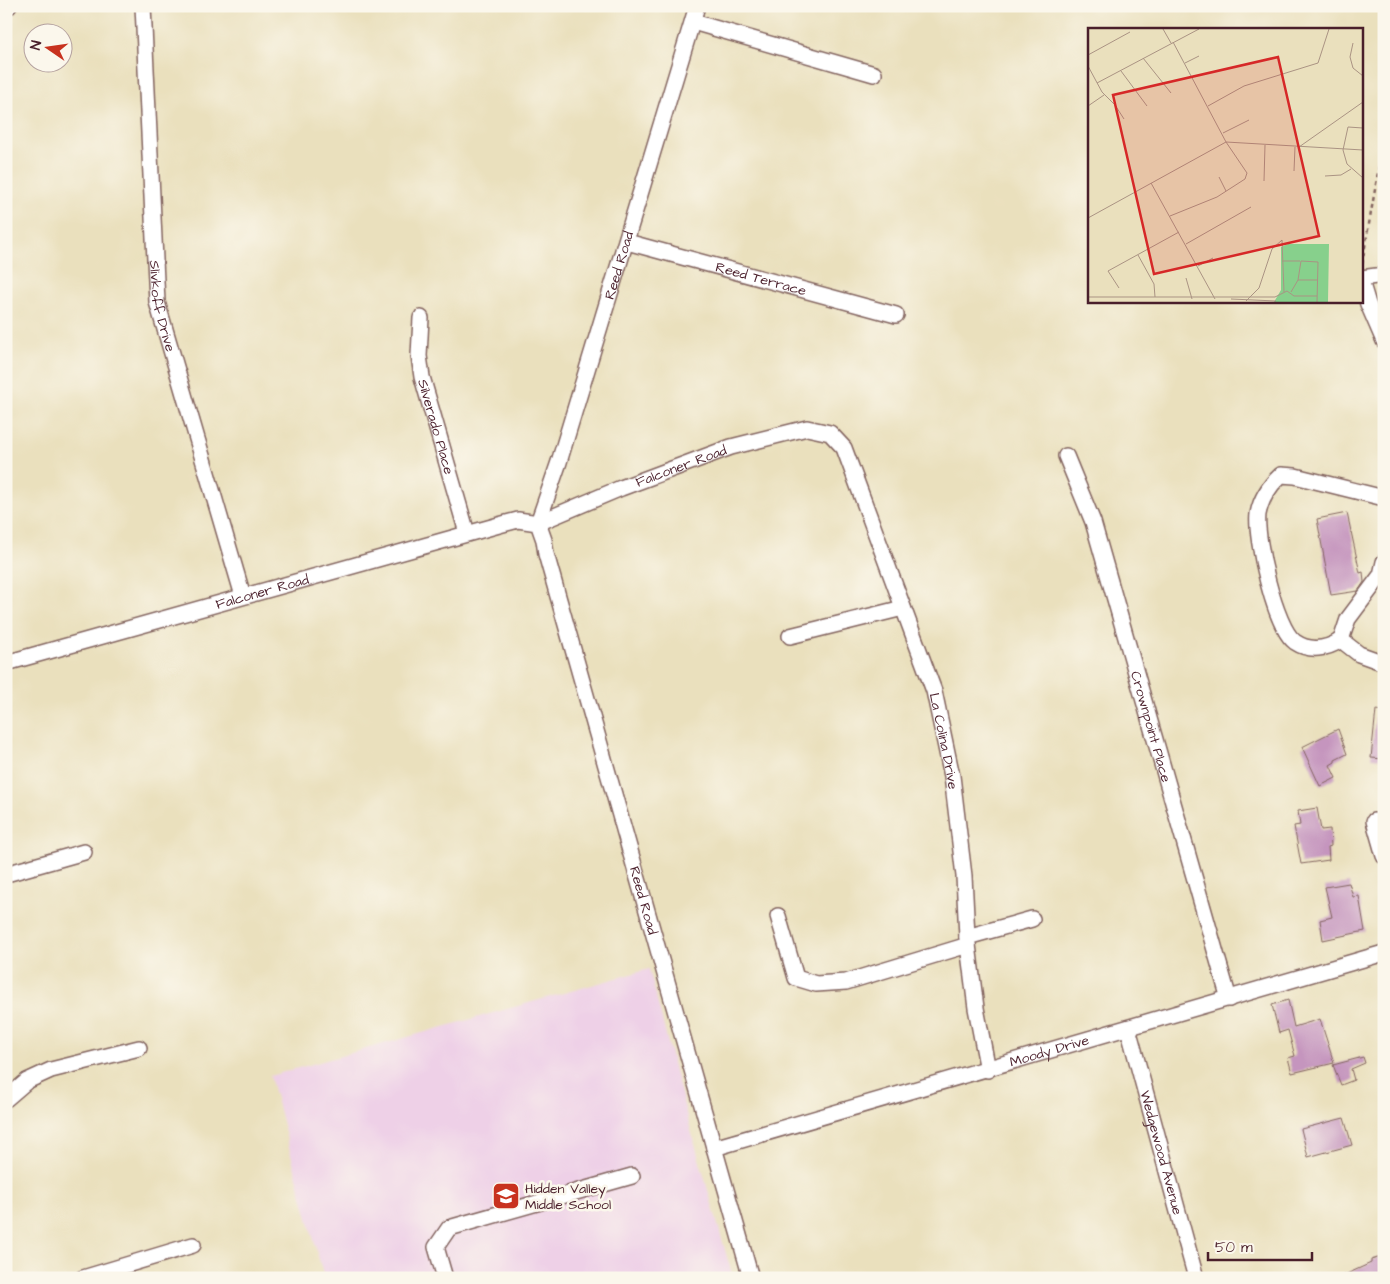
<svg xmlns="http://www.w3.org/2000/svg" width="1390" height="1284" viewBox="0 0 1390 1284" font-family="'Architects Daughter',sans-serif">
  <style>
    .built { fill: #eed0e7 }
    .building { fill: #c595be }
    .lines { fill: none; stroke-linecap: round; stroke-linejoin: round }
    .minor-casing { stroke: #82635e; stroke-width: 18 }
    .path { stroke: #82635e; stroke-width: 2.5; stroke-dasharray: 4 4; stroke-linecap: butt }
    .minor { stroke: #fff; stroke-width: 15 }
    .labels { text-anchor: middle; stroke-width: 5; stroke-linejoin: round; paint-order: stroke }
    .street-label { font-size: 14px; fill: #4a1f2b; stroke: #fbf7ec }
    .poi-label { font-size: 14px; fill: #4a1f2b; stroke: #fbf7ec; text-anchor: start }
    .inset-road { fill: none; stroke: #aa9383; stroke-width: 1 }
    .view { fill: #d62828; fill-opacity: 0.15; stroke: #d62828; stroke-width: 2.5 }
    .inset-edge { fill: none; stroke: #4a1f2b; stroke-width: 2.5 }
  </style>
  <rect width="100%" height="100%" fill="#fbf7ec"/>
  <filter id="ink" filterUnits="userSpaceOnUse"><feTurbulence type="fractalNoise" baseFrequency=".02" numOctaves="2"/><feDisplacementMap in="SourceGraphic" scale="10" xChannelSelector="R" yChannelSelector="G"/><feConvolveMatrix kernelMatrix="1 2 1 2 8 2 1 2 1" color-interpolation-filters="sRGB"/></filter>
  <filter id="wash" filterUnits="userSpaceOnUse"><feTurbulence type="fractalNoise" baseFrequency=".0096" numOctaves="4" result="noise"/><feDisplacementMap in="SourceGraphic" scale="20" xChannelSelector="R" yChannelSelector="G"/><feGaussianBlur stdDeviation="1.12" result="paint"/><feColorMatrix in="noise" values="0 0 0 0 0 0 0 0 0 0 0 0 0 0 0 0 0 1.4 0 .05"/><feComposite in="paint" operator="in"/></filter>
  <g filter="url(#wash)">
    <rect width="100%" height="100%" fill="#eae0bd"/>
    <path class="built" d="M 649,969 L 686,1113 L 733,1278 L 324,1278 L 270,1076 Z"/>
    <g id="blocks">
      <path class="building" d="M 1347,513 L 1360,573 L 1363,572 L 1364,582 L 1358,591 L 1331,595 L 1317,519 Z
        M 1376,710 L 1384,711 L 1384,759 L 1371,758 Z
        M 1338,729 L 1347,754 L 1335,760 L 1335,762 L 1330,765 L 1336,778 L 1320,786 L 1302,747 Z
        M 1317,808 L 1321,830 L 1330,829 L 1331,846 L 1328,847 L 1329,860 L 1301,864 L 1294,826 L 1300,825 L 1298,811 Z
        M 1349,883 L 1353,897 L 1359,896 L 1365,931 L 1323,940 L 1320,920 L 1332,917 L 1325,887 Z
        M 1288,1000 L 1294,1027 L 1320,1019 L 1334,1063 L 1292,1073 L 1288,1058 L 1295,1056 L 1288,1030 L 1279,1033 L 1272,1005 Z
        M 1363,1057 L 1365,1063 L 1351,1069 L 1354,1080 L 1341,1085 L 1333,1065 Z
        M 1344,1118 L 1352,1145 L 1308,1157 L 1301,1129 Z
        M 1384,1256 L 1384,1278 L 1338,1278 L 1371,1263 L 1371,1260 Z"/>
    </g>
  </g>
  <g filter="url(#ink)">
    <use href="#blocks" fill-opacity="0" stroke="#82635e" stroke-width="1"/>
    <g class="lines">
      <g class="minor-casing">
        <g id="minor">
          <path id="s1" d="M 143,6 L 157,302 L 243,596"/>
          <path d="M 6,7 L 9,6"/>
          <path d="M 693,22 L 874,74"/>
          <path id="s2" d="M 627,242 L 896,315"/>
          <path d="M 1361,278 L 1384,275"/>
          <path d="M 1361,281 L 1368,304 L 1384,341"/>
          <path id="s3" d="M 421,318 L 419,356 L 422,377 L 467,533"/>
          <path id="s4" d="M 1066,456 L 1093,522 L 1229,999"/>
          <path id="s5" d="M 538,523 L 621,488 L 731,447 L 807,428 L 830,433 L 844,448 L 934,691 L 952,776 L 964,876 L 967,937 L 976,1008 L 988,1070"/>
          <path id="s6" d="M 538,523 L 559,462 L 697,6"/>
          <path d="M 1384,562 L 1381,575 L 1348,619 L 1341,640 L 1359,654 L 1384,663"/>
          <path d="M 790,636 L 903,608"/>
          <path d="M 1341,640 C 1327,649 1310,652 1295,642 C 1275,628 1255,538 1258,514 C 1261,498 1269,486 1281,475 L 1295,476 L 1384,498"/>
          <path id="s7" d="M 6,663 L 499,525 L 518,520 L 538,523 L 544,540 L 546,554 L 751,1278"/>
          <path d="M 1374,821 L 1384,856"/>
          <path d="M 6,874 L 84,852"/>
          <path d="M 778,916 L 796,978 L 816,984 L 846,982 L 968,945"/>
          <path d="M 967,937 L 1032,919"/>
          <path id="s8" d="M 1128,1028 L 1196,1278"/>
          <path d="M 6,1099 L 27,1081 L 51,1070 L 139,1048"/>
          <path id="s9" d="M 714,1148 L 1384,953"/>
          <path d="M 83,1278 L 193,1245"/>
          <path d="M 445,1278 L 436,1247 L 449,1228 L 632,1176"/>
        </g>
      </g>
      <path class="path" d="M 1362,264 L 1384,138"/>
      <use href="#minor" class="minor"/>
    </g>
  </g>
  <defs>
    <g id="school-square" transform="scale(1.4375)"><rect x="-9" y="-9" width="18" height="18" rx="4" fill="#c8321e" stroke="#fbf7ec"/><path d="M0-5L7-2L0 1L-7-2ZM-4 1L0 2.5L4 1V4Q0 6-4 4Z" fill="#fff"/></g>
  </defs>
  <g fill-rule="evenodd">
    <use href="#school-square" x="506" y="1196"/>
  </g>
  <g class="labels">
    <g class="street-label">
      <text dy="5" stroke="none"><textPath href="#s6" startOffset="270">Reed Road</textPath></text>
      <text dy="5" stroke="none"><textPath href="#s2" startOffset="139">Reed Terrace</textPath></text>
      <text dy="5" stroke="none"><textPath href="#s1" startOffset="301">Slivkoff Drive</textPath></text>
      <text dy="5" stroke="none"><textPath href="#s3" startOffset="111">Silverado Place</textPath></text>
      <text dy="5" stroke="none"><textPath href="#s5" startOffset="154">Falconer Road</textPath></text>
      <text dy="5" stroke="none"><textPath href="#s7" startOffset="266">Falconer Road</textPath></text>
      <text dy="5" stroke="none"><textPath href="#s4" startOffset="284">Crownpoint Place</textPath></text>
      <text dy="5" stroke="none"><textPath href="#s5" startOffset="640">La Colina Drive</textPath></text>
      <text dy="5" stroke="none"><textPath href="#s7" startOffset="944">Reed Road</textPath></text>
      <text dy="5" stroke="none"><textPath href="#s9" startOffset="349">Moody Drive</textPath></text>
      <text dy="5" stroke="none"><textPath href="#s8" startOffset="129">Wedgewood Avenue</textPath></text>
    </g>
    <g class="poi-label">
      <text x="525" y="1193">Hidden Valley<tspan x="525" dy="16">Middle School</tspan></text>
    </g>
  </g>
  <g transform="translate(1088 28)">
    <rect width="275" height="275" fill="#eae0bd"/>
    <path d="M 200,216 L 241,216 L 240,274 L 128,274 L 186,274 L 193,262 L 193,219 Z" fill="#87d08c"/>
    <path class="inset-road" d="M 75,1 L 83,15M 265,15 L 262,29 L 265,40 L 275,48M 0,27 L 42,4M 55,30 L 83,65M 97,35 L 111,28M 0,38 L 14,64 L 27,77 L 36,91M 33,43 L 59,78M 9,55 L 111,1M 0,78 L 16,67M 120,78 L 156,58 L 230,35 L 241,1M 275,100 L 260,99 L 255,122 L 259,136 L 275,150M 135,105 L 161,92M 138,114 L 275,122M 211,119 L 275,74M 206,143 L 207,119M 237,148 L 253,147 L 263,141M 131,149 L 138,163M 176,153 L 177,117M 63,155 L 127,271M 82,188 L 129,169 L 157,151 L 159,145 L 138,114M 0,190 L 138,114 L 85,14M 98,216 L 163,179M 50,227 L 66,256 L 67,269M 194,233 L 212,233M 110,238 L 125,230M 98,250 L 104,271M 210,252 L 230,252M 31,260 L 20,243 L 91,204M 203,264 L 210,252 L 213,233 L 230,234 L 229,274M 0,269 L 187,269M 187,269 L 199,263 L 206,268 L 229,268M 143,271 L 188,273M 158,273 L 171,260 L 184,221 L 194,212 L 196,264"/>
    <path class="view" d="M 190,29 L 231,208 L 66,246 L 25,67 Z"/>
    <rect width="275" height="275" class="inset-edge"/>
  </g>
  <rect width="1390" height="1284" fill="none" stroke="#fbf7ec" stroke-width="25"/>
  <g transform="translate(48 48) rotate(283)"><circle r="24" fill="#fbf7ec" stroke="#b4a19f"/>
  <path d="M0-4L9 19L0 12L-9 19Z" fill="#c8321e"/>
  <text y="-8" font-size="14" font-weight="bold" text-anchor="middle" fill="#4a1f2b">N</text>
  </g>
  <path d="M1208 1252v8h104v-8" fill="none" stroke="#4a1f2b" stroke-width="2.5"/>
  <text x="1215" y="1252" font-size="15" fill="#4a1f2b" stroke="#fbf7ec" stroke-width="4" paint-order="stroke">50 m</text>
</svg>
